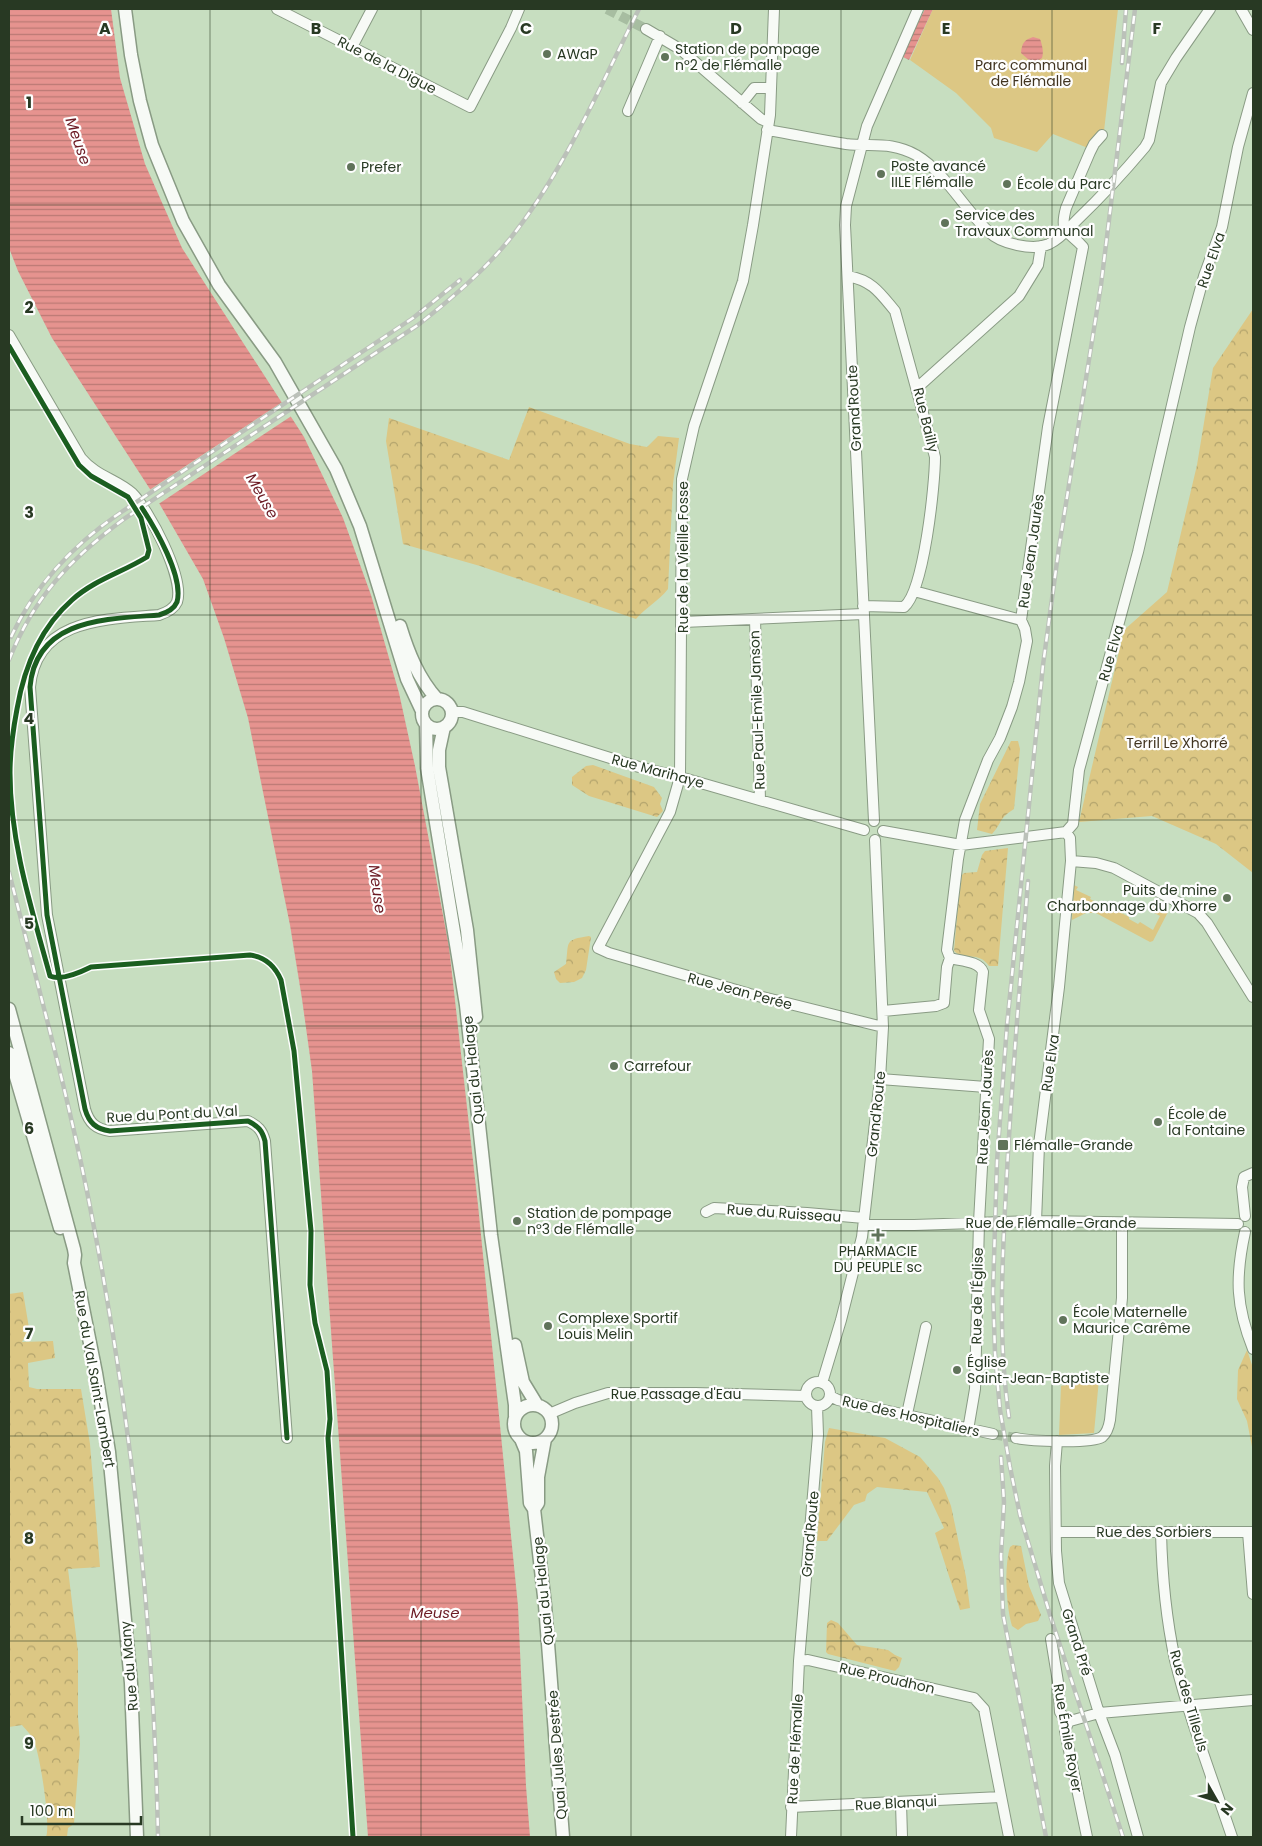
<svg xmlns="http://www.w3.org/2000/svg" width="1262" height="1846" viewBox="0 0 1262 1846" font-family="Poppins,sans-serif">
  <style>
    .green { fill: #dcc784 }
    .forest { fill: url(#forest-crowns) }
    .water { fill: url(#water-rules) }
    .pier { fill: #c7dec0 }
    .lines { fill: none; stroke-linecap: round; stroke-linejoin: round }
    .minor-tunnel { stroke: #a7bda1; stroke-width: 10; stroke-dasharray: 10 5; stroke-linecap: butt }
    .minor-casing { stroke: #899b84; stroke-width: 12 }
    .major-casing { stroke: #899b84; stroke-width: 15 }
    .minor { stroke: #f7faf6; stroke-width: 10 }
    .major { stroke: #f7faf6; stroke-width: 12 }
    .rail-casing { stroke: #bbc1b9; stroke-width: 4.5 }
    .rail { stroke: #fefefe; stroke-width: 2.5; stroke-dasharray: 8; stroke-linecap: butt }
    .cycleway-casing { stroke: #fefefe; stroke-width: 8 }
    .cycleway { stroke: #1b5e20; stroke-width: 5 }
    .grid { fill: none; stroke: #283923; stroke-width: 1; stroke-opacity: 0.55 }
    .poi-dot { fill: #60735a; stroke: #fefefe; stroke-width: 2 }
    .labels { text-anchor: middle; stroke-width: 4.5; stroke-linejoin: round; paint-order: stroke }
    .poi-label { font-size: 14px; fill: #283923; stroke: #fefefe; text-anchor: start }
    .street-label { font-size: 14px; fill: #283923; stroke: #fefefe }
    .park-label { font-size: 14px; fill: #413420; stroke: #fefefe }
    .water-label { font-size: 15px; font-style: italic; fill: #6c1b24; stroke: #fefefe }
    .grid-label { font-size: 16px; text-anchor: middle; font-weight: bold; fill: #283923; stroke: #fefefe; stroke-width: 4.5; stroke-linejoin: round; paint-order: stroke }
  </style>
  <defs>
    <pattern id="forest-crowns" width="20" height="18" patternUnits="userSpaceOnUse" patternTransform="scale(1.25)"><rect width="20" height="18" fill="#dcc784"/><path d="M2 6a3 3 0 1 1 6 0M12 15a3 3 0 1 1 6 0" fill="none" stroke="#b2a36c"/></pattern>
    <pattern id="water-rules" width="6" height="5" patternUnits="userSpaceOnUse" patternTransform="scale(1.25)"><rect width="6" height="5" fill="#e6938f"/><path d="M0 2.5h6" fill="none" stroke="#ba7974"/></pattern>
  </defs>
  <rect width="100%" height="100%" fill="#c7dec0"/>
  <path class="green" d="M 933,9 L 1118,9 L 1104,131 L 1088,148 L 1053,134 L 1037,152 L 994,138 L 991,128 L 956,93 L 910,60 Z
    M 1074,885 L 1078,887 L 1076,890 L 1091,897 L 1090,899 L 1100,904 L 1101,902 L 1129,917 L 1129,919 L 1138,924 L 1140,922 L 1153,930 L 1160,916 L 1149,910 L 1152,904 L 1168,912 L 1153,941 L 1150,942 L 1096,913 L 1086,913 L 1072,920 Z
    M 1099,1379 L 1094,1433 L 1059,1435 L 1061,1386 Z"/>
  <path class="forest" d="M 1253,309 L 1253,873 L 1216,844 L 1152,816 L 1079,822 L 1124,630 L 1167,592 L 1197,465 L 1213,368 Z
    M 529,407 L 630,444 L 647,447 L 658,436 L 679,438 L 673,484 L 668,589 C 659,601 646,607 636,619 L 480,566 L 403,544 L 386,441 L 389,418 L 509,460 Z
    M 1011,741 L 1018,741 L 1020,749 L 1014,809 C 999,818 1002,823 992,834 L 977,830 L 980,804 Z
    M 593,765 L 654,787 L 662,798 L 660,804 L 663,811 L 657,817 L 589,796 L 572,785 L 572,777 L 586,766 Z
    M 1008,848 L 998,966 L 989,966 C 978,950 965,962 954,951 L 958,904 L 962,875 L 964,873 L 977,872 L 982,855 L 985,851 Z
    M 589,936 L 591,937 L 586,970 L 582,978 L 574,982 L 560,983 L 556,979 L 554,972 L 566,964 C 569,941 564,940 589,936 Z
    M 23,1292 L 29,1328 L 22,1342 L 53,1341 L 55,1358 L 28,1363 L 29,1387 L 37,1389 L 81,1389 L 90,1444 L 100,1567 L 68,1569 L 78,1652 L 78,1717 L 80,1744 L 74,1824 L 68,1828 L 67,1837 L 46,1837 C 51,1825 40,1755 34,1741 C 32,1735 26,1730 22,1725 L 9,1727 L 9,1294 Z
    M 1247,1350 L 1253,1368 L 1253,1452 L 1247,1421 L 1237,1399 L 1238,1370 Z
    M 829,1428 L 885,1438 L 920,1457 L 938,1478 L 944,1488 L 951,1506 L 966,1577 L 970,1608 L 960,1610 L 935,1533 L 944,1528 L 927,1492 L 877,1487 L 867,1494 L 865,1501 L 854,1505 L 827,1541 L 817,1541 L 825,1442 Z
    M 1013,1545 L 1021,1546 L 1029,1586 L 1041,1615 L 1038,1621 L 1026,1624 L 1018,1630 L 1012,1626 C 1006,1606 1004,1567 1010,1547 Z
    M 831,1620 L 838,1623 L 857,1645 L 888,1650 L 895,1655 L 902,1658 L 899,1667 L 895,1671 L 828,1654 L 826,1652 L 827,1623 Z"/>
  <path class="water" d="M 9,9 L 111,9 L 120,78 L 145,164 L 182,248 L 304,437 L 343,518 L 371,595 L 399,693 L 415,766 L 449,947 L 478,1205 L 518,1606 L 526,1786 L 530,1837 L 368,1837 L 312,1071 L 302,999 L 290,925 L 248,718 L 224,638 L 203,579 L 159,503 L 52,338 L 18,271 L 9,248 Z
    M 925,9 L 933,9 L 909,60 L 901,56 Z
    M 1033,37 L 1040,39 C 1042,44 1044,52 1042,58 L 1037,61 L 1029,60 L 1021,53 C 1022,43 1024,40 1033,37 Z"/>
  <path class="pier" d="M 284,401 L 293,415 L 157,505 L 148,491 Z"/>
  <g class="lines">
    <path class="minor-tunnel" d="M 607,9 L 646,29
      M 993,1434 L 1016,1438"/>
    <g class="minor-casing">
      <path id="minor" d="M 277,9 L 470,107 L 511,28 L 519,9
        M 774,9 L 770,115 L 753,225 L 743,281 L 694,426 L 682,479 L 680,777 L 670,812 L 598,948 L 609,953 L 750,994 L 883,1027
        M 1241,9 L 1253,30
        M 646,29 L 680,49 L 761,119 L 768,122
        M 352,47 L 372,9
        M 742,103 L 754,88 L 771,88
        M 628,111 L 660,36
        M 767,130 C 793,134 819,140 846,144 C 872,147 891,141 916,155 C 946,173 963,208 989,232 C 1001,244 1033,251 1049,244 C 1061,238 1069,228 1078,219 C 1102,196 1124,172 1145,147 L 1149,140 L 1161,83 L 1176,58 L 1210,9
        M 848,276 C 873,281 880,293 895,311 L 935,457 C 935,484 924,591 904,607 L 863,606
        M 9,335 L 81,458 C 96,476 116,479 132,493 C 149,510 185,578 177,602 C 174,609 165,613 159,615 C 107,619 36,618 30,687 L 47,915 L 85,1109 C 89,1123 96,1129 110,1131 L 248,1121 C 258,1126 262,1130 265,1141 L 287,1438
        M 918,387 L 1019,296 L 1038,265 L 1041,246
        M 914,591 L 1021,620
        M 755,619 L 760,800
        M 683,622 L 863,614
        M 452,712 L 463,712 L 639,767 L 680,777 L 864,830
        M 874,821 L 845,225 L 846,206 L 867,126 L 918,9
        M 883,831 L 961,845 L 1066,832
        M 1071,861 L 1096,863 L 1114,868 L 1198,913 L 1207,923 L 1253,997
        M 883,1011 L 936,1006 L 944,1003 L 947,967 L 950,958
        M 880,1079 L 986,1087
        M 706,1212 L 714,1208 L 807,1213 L 864,1218
        M 1245,1216 L 1242,1187 L 1244,1177 L 1253,1173
        M 1036,1221 L 1039,1145 L 1059,987 L 1071,861 L 1070,838 L 1066,832 L 1073,824 L 1079,770 L 1138,552 L 1190,327 L 1204,276 L 1222,227 L 1238,147 L 1253,93
        M 864,1225 L 914,1225 L 1036,1221 L 1238,1224
        M 1245,1232 C 1235,1278 1236,1306 1253,1349
        M806 1394a12 12 0 1 1 24 0a12 12 0 1 1-24 0Z
        M 822,1383 L 841,1320 L 862,1237 L 880,1079 L 883,1027 L 875,840
        M 830,1396 L 838,1400 L 993,1434
        M 549,1414 L 575,1403 L 608,1393 L 695,1393 L 806,1396
        M 907,1414 L 926,1327
        M 968,1430 L 975,1389 L 979,1222 L 989,1039 L 979,1010 L 983,972 C 979,961 961,961 950,958 L 947,950 L 958,859 L 965,820 L 988,760 L 1000,738 L 1012,707 L 1019,682 L 1027,641 L 1025,629 L 1021,620 L 1048,427 L 1083,247 C 1068,230 1059,234 1066,208 L 1090,152 L 1094,144 L 1102,135
        M 1016,1438 C 1030,1441 1091,1444 1102,1437 C 1107,1433 1109,1426 1110,1420 L 1122,1298 L 1122,1223
        M 1057,1441 L 1055,1466 L 1056,1551 L 1059,1583 L 1099,1713 L 1115,1755 L 1138,1837
        M 1056,1532 L 1253,1532
        M 1161,1532 C 1162,1575 1166,1618 1175,1660 C 1189,1718 1213,1780 1232,1837
        M 1248,1532 L 1253,1594
        M 1051,1639 L 1058,1682 L 1060,1712 L 1068,1723
        M 799,1661 L 808,1660 L 974,1698 L 984,1709 L 1009,1837
        M 1068,1723 L 1070,1721 L 1099,1713 L 1253,1700
        M 1068,1723 L 1065,1731 L 1087,1837
        M 901,1803 L 902,1837
        M 791,1807 L 1001,1797
        M 791,1837 L 799,1661 L 818,1435 L 817,1406"/>
    </g>
    <g class="major-casing">
      <path id="major" d="M 125,9 L 131,55 L 140,101 L 152,145 L 183,221 L 219,285 L 275,362 L 336,469 L 360,526 L 407,679 L 422,711
        M 400,626 C 408,652 418,678 437,699
        M422 714a15 15 0 1 1 30 0a15 15 0 1 1-30 0Z
        M 426,724 L 427,768 L 466,1005 L 491,1235 L 515,1405 L 515,1416
        M 444,727 L 439,750 L 439,767 L 467,930 L 476,1017
        M 9,1009 L 74,1249 L 75,1255 L 74,1263 L 96,1373 L 109,1452 L 131,1683 L 137,1837
        M 9,1053 L 60,1228
        M 515,1345 L 523,1382 L 537,1405
        M514 1424a19 19 0 1 1 38 0a19 19 0 1 1-38 0Z
        M 521,1439 L 526,1451 L 530,1503 L 534,1509 L 545,1605 L 563,1837
        M 534,1509 L 538,1503 L 538,1477 L 545,1439"/>
    </g>
    <use href="#minor" class="minor"/>
    <use href="#major" class="major"/>
    <g class="rail-casing">
      <path id="rail" d="M 1122,63 L 1126,9
        M 11,637 C 35,585 73,545 120,513 L 413,318 L 460,280
        M 9,660 C 34,597 70,559 124,519 L 418,325 C 451,299 482,273 509,240 C 564,172 600,86 639,9
        M 9,872 C 38,987 70,1101 92,1217 C 132,1421 154,1629 158,1837
        M 1009,1417 C 998,1342 1002,1265 1006,1190 C 1011,1087 1020,984 1028,881
        M 1001,1457 L 1004,1502 L 1001,1556 L 1003,1614 L 1046,1837
        M 1123,1837 L 1051,1618 L 1020,1515 L 1010,1467 L 1000,1410 L 995,1353 L 993,1292 L 997,1161 L 1007,1025 L 1043,665 L 1059,547 L 1101,285 L 1135,9"/>
    </g>
    <use href="#rail" class="rail"/>
    <g class="cycleway-casing">
      <path id="cycleway" d="M 9,346 L 79,465 L 91,476 L 128,497 L 141,518 L 149,550 L 147,557 C 123,572 94,580 72,600 C 40,628 24,668 17,709 C 13,730 10,751 10,773 C 10,842 32,910 50,976 C 61,981 81,972 91,967 L 250,955 C 265,957 275,966 281,980 L 294,1051 L 311,1231 L 310,1285 L 315,1323 L 327,1371 L 330,1419 L 328,1438 L 353,1837
        M 142,508 C 155,528 184,577 177,602 C 174,609 166,613 159,615 C 107,619 36,618 30,687 L 47,915 L 85,1109 C 89,1123 96,1129 110,1131 L 248,1121 C 258,1126 262,1130 265,1141 L 287,1438"/>
    </g>
    <use href="#cycleway" class="cycleway"/>
  </g>
  <path class="grid" d="M 210,9 L 210,1837M 421,9 L 421,1837M 631,9 L 631,1837M 841,9 L 841,1837M 1052,9 L 1052,1837M 9,205 L 1253,205M 9,410 L 1253,410M 9,615 L 1253,615M 9,820 L 1253,820M 9,1026 L 1253,1026M 9,1231 L 1253,1231M 9,1436 L 1253,1436M 9,1641 L 1253,1641"/>
  <g class="poi-dot">
    <circle cx="547" cy="54" r="5"/>
    <circle cx="665" cy="57" r="5"/>
    <circle cx="351" cy="167" r="5"/>
    <circle cx="881" cy="174" r="5"/>
    <circle cx="1007" cy="184" r="5"/>
    <circle cx="945" cy="223" r="5"/>
    <circle cx="1227" cy="898" r="5"/>
    <circle cx="614" cy="1066" r="5"/>
    <circle cx="1158" cy="1122" r="5"/>
    <rect x="997" y="1139" width="12" height="12" rx="2.5"/>
    <circle cx="517" cy="1221" r="5"/>
    <path d="M875.5 1227.5h5v5h5v5h-5v5h-5v-5h-5v-5h5z"/>
    <circle cx="1063" cy="1320" r="5"/>
    <circle cx="548" cy="1326" r="5"/>
    <circle cx="957" cy="1370" r="5"/>
  </g>
  <g class="labels">
    <g class="poi-label">
      <text x="675" y="54">Station de pompage<tspan x="675" dy="16">n°2 de Flémalle</tspan></text>
      <text x="557" y="59">AWaP</text>
      <text x="891" y="171">Poste avancé<tspan x="891" dy="16">IILE Flémalle</tspan></text>
      <text x="361" y="172">Prefer</text>
      <text x="1017" y="189">École du Parc</text>
      <text x="955" y="220">Service des<tspan x="955" dy="16">Travaux Communal</tspan></text>
      <text x="1217" y="895" text-anchor="end">Puits de mine<tspan x="1217" dy="16">Charbonnage du Xhorre</tspan></text>
      <text x="624" y="1071">Carrefour</text>
      <text x="1168" y="1119">École de<tspan x="1168" dy="16">la Fontaine</tspan></text>
      <text x="1014" y="1150">Flémalle-Grande</text>
      <text x="527" y="1218">Station de pompage<tspan x="527" dy="16">n°3 de Flémalle</tspan></text>
      <text x="878" y="1256" text-anchor="middle">PHARMACIE<tspan x="878" dy="16">DU PEUPLE sc</tspan></text>
      <text x="1073" y="1317">École Maternelle<tspan x="1073" dy="16">Maurice Carême</tspan></text>
      <text x="558" y="1323">Complexe Sportif<tspan x="558" dy="16">Louis Melin</tspan></text>
      <text x="967" y="1367">Église<tspan x="967" dy="16">Saint-Jean-Baptiste</tspan></text>
    </g>
    <g class="street-label">
      <text transform="translate(387 65) rotate(27)" y="5">Rue de la Digue</text>
      <text transform="translate(1211 260) rotate(-71)" y="5">Rue Elva</text>
      <text transform="translate(854 408) rotate(-93)" y="5">Grand'Route</text>
      <text transform="translate(926 420) rotate(76)" y="5">Rue Bailly</text>
      <text transform="translate(1031 551) rotate(-82)" y="5">Rue Jean Jaurès</text>
      <text transform="translate(683 557) rotate(-90)" y="5">Rue de la Vieille Fosse</text>
      <text transform="translate(1111 653) rotate(-74)" y="5">Rue Elva</text>
      <text transform="translate(757 710) rotate(-92)" y="5">Rue Paul-Emile Janson</text>
      <text transform="translate(658 771) rotate(15)" y="5">Rue Marihaye</text>
      <text transform="translate(740 991) rotate(15)" y="5">Rue Jean Perée</text>
      <text transform="translate(1050 1063) rotate(-82)" y="5">Rue Elva</text>
      <text transform="translate(473 1070) rotate(-96)" y="5">Quai du Halage</text>
      <text transform="translate(985 1107) rotate(-87)" y="5">Rue Jean Jaurès</text>
      <text transform="translate(172 1114) rotate(-3)" y="5">Rue du Pont du Val</text>
      <text transform="translate(876 1114) rotate(-84)" y="5">Grand'Route</text>
      <text transform="translate(784 1213) rotate(4)" y="5">Rue du Ruisseau</text>
      <text x="1051" y="1228">Rue de Flémalle-Grande</text>
      <text transform="translate(977 1296) rotate(-89)" y="5">Rue de l'Église</text>
      <text transform="translate(95 1379) rotate(80)" y="5">Rue du Val Saint-Lambert</text>
      <text x="676" y="1399">Rue Passage d'Eau</text>
      <text transform="translate(911 1416) rotate(13)" y="5">Rue des Hospitaliers</text>
      <text x="1154" y="1537">Rue des Sorbiers</text>
      <text transform="translate(810 1534) rotate(-85)" y="5">Grand'Route</text>
      <text transform="translate(543 1591) rotate(-96)" y="5">Quai du Halage</text>
      <text transform="translate(1077 1642) rotate(72)" y="5">Grand Pré</text>
      <text transform="translate(129 1666) rotate(-95)" y="5">Rue du Many</text>
      <text transform="translate(887 1678) rotate(13)" y="5">Rue Proudhon</text>
      <text transform="translate(1189 1701) rotate(74)" y="5">Rue des Tilleuls</text>
      <text transform="translate(1068 1738) rotate(80)" y="5">Rue Émile Royer</text>
      <text transform="translate(795 1749) rotate(-87)" y="5">Rue de Flémalle</text>
      <text transform="translate(557 1755) rotate(-94)" y="5">Quai Jules Destrée</text>
      <text transform="translate(896 1803) rotate(-3)" y="5">Rue Blanqui</text>
    </g>
    <g class="park-label">
      <text x="1031" y="70">Parc communal<tspan x="1031" dy="16">de Flémalle</tspan></text>
      <text x="1177" y="748">Terril Le Xhorré</text>
    </g>
    <g class="water-label">
      <text transform="translate(78 141) rotate(71)" y="5">Meuse</text>
      <text transform="translate(262 496) rotate(60)" y="5">Meuse</text>
      <text transform="translate(377 889) rotate(82)" y="5">Meuse</text>
      <text x="435" y="1618">Meuse</text>
    </g>
  </g>
  <g class="grid-label">
    <text x="105" y="34">A</text>
    <text x="316" y="34">B</text>
    <text x="526" y="34">C</text>
    <text x="736" y="34">D</text>
    <text x="946" y="34">E</text>
    <text x="1157" y="34">F</text>
    <text x="29" y="108">1</text>
    <text x="29" y="313">2</text>
    <text x="29" y="518">3</text>
    <text x="29" y="724">4</text>
    <text x="29" y="929">5</text>
    <text x="29" y="1134">6</text>
    <text x="29" y="1339">7</text>
    <text x="29" y="1544">8</text>
    <text x="29" y="1749">9</text>
  </g>
  <rect width="1262" height="1846" fill="none" stroke="#283923" stroke-width="20"/>
  <g transform="translate(1217 1801) rotate(129)" stroke="#fefefe" stroke-width="4" paint-order="stroke">
  <path d="M0-4L9 19L0 12L-9 19Z" fill="#283923"/>
  <text y="-8" font-size="14" font-weight="bold" text-anchor="middle" fill="#283923">N</text>
  </g>
  <path d="M22 1816v8h119v-8" fill="none" stroke="#283923" stroke-width="2.5"/>
  <text x="30" y="1816" font-size="15" fill="#283923" stroke="#fefefe" stroke-width="4" paint-order="stroke">100 m</text>
</svg>
